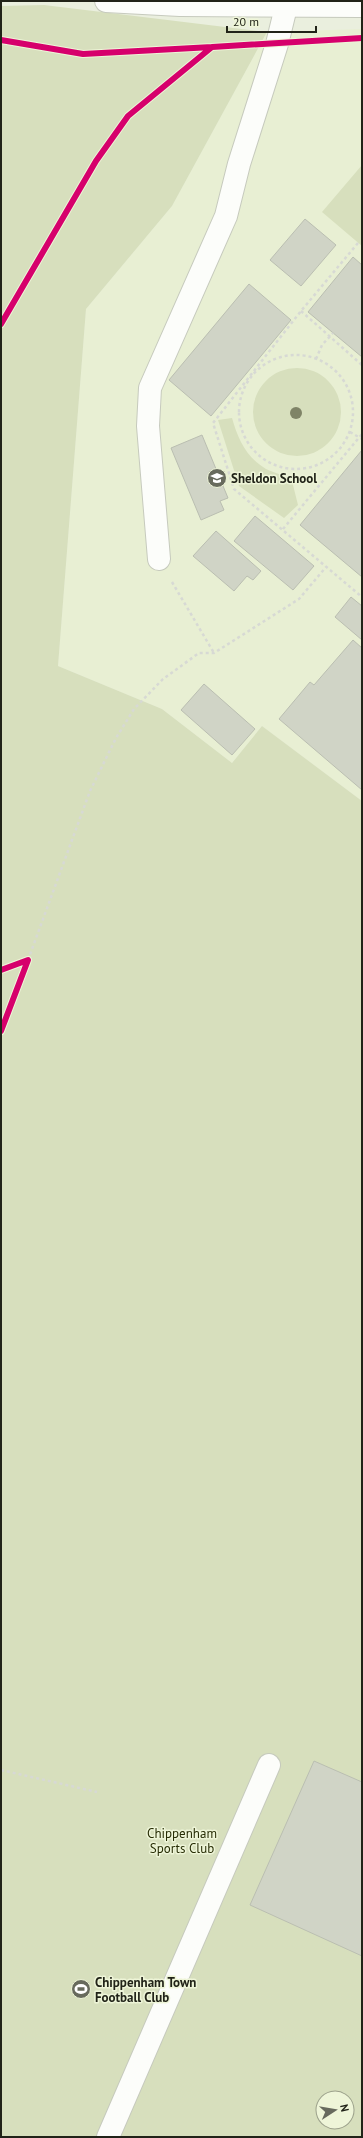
<svg xmlns="http://www.w3.org/2000/svg" width="363" height="2138" viewBox="0 0 363 2138" font-family="'PT Sans',sans-serif">
  <style>
    .built { fill: #e8efd3 }
    .green { fill: #d7dfbd; fill-rule: evenodd }
    .building { fill: #d0d4c6; stroke: #babeb1 }
    .lines { fill: none; stroke-linecap: round; stroke-linejoin: round }
    .minor-casing { stroke: #c6cabd; stroke-width: 24 }
    .major-casing { stroke: #c6cabd; stroke-width: 24 }
    .path { stroke: #d7d9d4; stroke-width: 2.5; stroke-dasharray: 3 3; stroke-linecap: butt }
    .minor { stroke: #fcfdfa; stroke-width: 22 }
    .major { stroke: #fcfdfa; stroke-width: 22 }
    .cycleway-casing { stroke: #eef5d8; stroke-width: 8 }
    .cycleway { stroke: #d6006c; stroke-width: 6 }
    .tree { fill: #7f8467 }
    .labels { text-anchor: middle; stroke-width: 3; stroke-linejoin: round; paint-order: stroke }
    .poi-label { font-size: 13px; font-weight: bold; fill: #212318; stroke: #eef5d8; text-anchor: start }
    .park-label { font-size: 13px; fill: #272d05; stroke: #eef5d8 }
  </style>
  <rect width="100%" height="100%" fill="#eaefde"/>
  <path class="built" d="M 362,29 L 362,801 L 262,726 L 232,763 L 162,709 L 58,666 L 86,309 L 172,206 L 267,32 Z"/>
  <path class="green" d="M 44,5 L 267,32 L 172,206 L 86,309 L 58,666 L 162,709 L 232,763 L 262,726 L 362,801 L 362,2137 L 1,2137 L 1,6 ZM 323,2098 L 347,2098 L 347,2122 L 323,2122 Z
    M 362,165 L 362,246 L 322,212 Z
    M253 412a44 44 0 1 1 88 0a44 44 0 1 1-88 0Z
    M 232,418 C 238,439 246,457 266,469 C 275,473 284,475 292,481 L 298,505 L 284,518 L 239,486 L 218,420 Z"/>
  <path class="building" d="M 305,219 L 336,245 L 301,286 L 270,260 Z
    M 353,257 L 362,265 L 362,357 L 308,312 Z
    M 249,284 L 291,320 L 211,416 L 169,380 Z
    M 202,435 L 228,498 L 220,501 L 224,510 L 201,520 L 171,448 Z
    M 362,450 L 362,577 L 300,525 Z
    M 255,516 L 314,566 L 293,590 L 234,541 Z
    M 216,531 L 261,571 L 253,580 L 247,576 L 234,591 L 193,556 Z
    M 351,597 L 362,606 L 362,640 L 335,617 Z
    M 353,640 L 362,648 L 362,790 L 279,719 L 310,682 L 314,685 Z
    M 204,684 L 255,729 L 232,755 L 181,710 Z
    M 314,1761 L 362,1782 L 362,1956 L 250,1905 Z"/>
  <g class="lines">
    <g class="minor-casing">
      <path id="minor" d="M 159,559 L 148,426 L 150,388 L 226,216 L 239,164 L 277,44 L 286,7
        M 108,2137 L 269,1765"/>
    </g>
    <g class="major-casing">
      <path id="major" d="M 106,1 L 180,5 L 362,6"/>
    </g>
    <path class="path" d="M 358,243 L 301,311 L 213,423 L 234,489 L 362,597
      M 301,311 L 362,365
      M239 412a57 57 0 1 1 114 0a57 57 0 1 1-114 0Z
      M 316,359 L 322,345 L 333,333
      M 350,432 L 362,439
      M 283,529 L 362,434
      M 172,582 L 214,653
      M 28,960 L 90,791 L 116,738 L 134,709 L 163,679 L 199,653 L 214,653 L 299,599 L 326,567
      M 1,1770 L 97,1792"/>
    <use href="#minor" class="minor"/>
    <use href="#major" class="major"/>
    <g class="cycleway-casing">
      <path id="cycleway" d="M 1,40 L 83,54 L 212,47
        M 1,324 L 96,161 L 128,116 L 212,47 L 362,38
        M 1,970 L 28,960 L 1,1031"/>
    </g>
    <use href="#cycleway" class="cycleway"/>
  </g>
  <circle class="tree" cx="296" cy="413" r="6"/>
  <defs>
    <g id="school-disc" transform="scale(1)"><circle r="9.5" fill="#676a5d" stroke="#eef5d8"/><path d="M0-5L7-2L0 1L-7-2ZM-4 1L0 2.5L4 1V4Q0 6-4 4Z" fill="#fff"/></g>
    <g id="stadium-disc" transform="scale(1)"><circle r="9.5" fill="#676a5d" stroke="#eef5d8"/><path d="M0-5a6.5 5 0 1 0 0 10a6.5 5 0 1 0 0-10ZM-3.5-1.8h7v3.6h-7Z" fill="#fff"/></g>
  </defs>
  <g fill-rule="evenodd">
    <use href="#school-disc" x="217" y="478"/>
    <use href="#stadium-disc" x="81" y="1989"/>
  </g>
  <g class="labels">
    <g class="poi-label">
      <text x="231" y="483">Sheldon School</text>
      <text x="95" y="1987">Chippenham Town<tspan x="95" dy="15">Football Club</tspan></text>
    </g>
    <g class="park-label">
      <text x="182" y="1838">Chippenham<tspan x="182" dy="15">Sports Club</tspan></text>
    </g>
  </g>
  <rect width="363" height="2138" fill="none" stroke="#212318" stroke-width="4"/>
  <g transform="translate(335 2110) rotate(78)"><circle r="19" fill="#eef5d8" stroke="#9ca18b"/>
  <path d="M0-3L7 15L0 10L-7 15Z" fill="#676a5d"/>
  <text y="-6" font-size="11" font-weight="bold" text-anchor="middle" fill="#212318">N</text>
  </g>
  <path d="M227 26v6h89v-6" fill="none" stroke="#212318" stroke-width="2"/>
  <text x="233" y="26" font-size="12" fill="#212318" stroke="#eef5d8" stroke-width="3" paint-order="stroke">20 m</text>
</svg>
